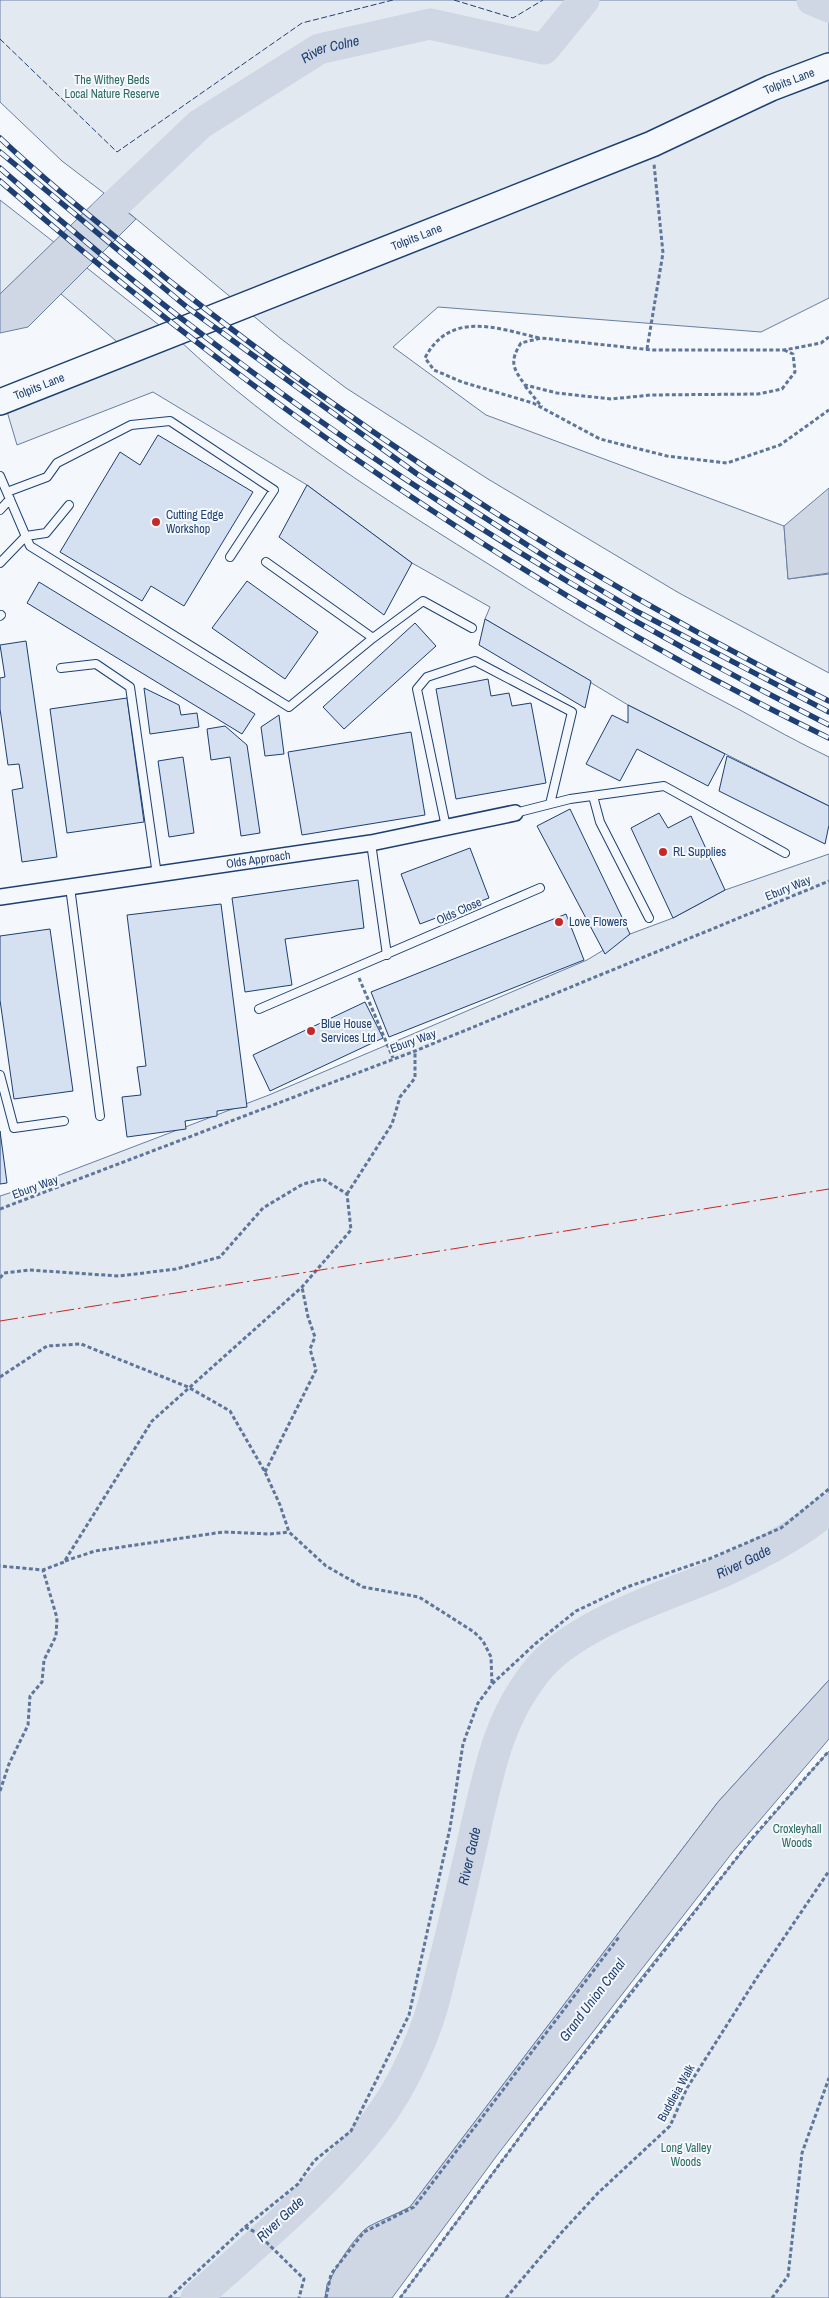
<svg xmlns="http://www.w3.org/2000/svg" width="829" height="2298" viewBox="0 0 829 2298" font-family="'Archivo Narrow',sans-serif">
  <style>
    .green { fill: #e3e9f0; stroke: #687fa3 }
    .water { fill: #cfd7e4; stroke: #687fa3 }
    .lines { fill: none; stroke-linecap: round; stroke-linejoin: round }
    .river { stroke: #cfd7e4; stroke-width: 31 }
    .building { fill: #d5e0f0; stroke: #1d3f73 }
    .lane-casing { stroke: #1d3f73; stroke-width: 10 }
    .street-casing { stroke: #1d3f73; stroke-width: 18 }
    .primary-casing { stroke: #1d3f73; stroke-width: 28 }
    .path { stroke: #5e769c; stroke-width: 3; stroke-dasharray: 4 2.5; stroke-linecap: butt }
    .lane { stroke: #f4f7fb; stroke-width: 8 }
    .street { stroke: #f4f7fb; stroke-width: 15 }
    .primary { stroke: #f4f7fb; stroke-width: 25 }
    .rail-casing { stroke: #1d3f73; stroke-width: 5.5 }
    .rail { stroke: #f4f7fb; stroke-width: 4; stroke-dasharray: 11; stroke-linecap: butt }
    .fence { stroke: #1d3f73; stroke-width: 1; stroke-dasharray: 6 2.5; stroke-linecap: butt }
    .power { stroke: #c62828; stroke-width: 1; stroke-dasharray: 18 4 2.5 4; stroke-linecap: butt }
    .poi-dot { fill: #c62828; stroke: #f4f7fb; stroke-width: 2 }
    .labels { text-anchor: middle; stroke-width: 4; stroke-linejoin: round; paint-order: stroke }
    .park-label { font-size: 12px; fill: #2c6c60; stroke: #f4f7fb }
    .street-label { font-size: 12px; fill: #1d3f73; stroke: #f4f7fb }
    .poi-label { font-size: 12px; fill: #1d3f73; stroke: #f4f7fb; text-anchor: start }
    .water-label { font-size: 14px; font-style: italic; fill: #1d3f73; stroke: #f4f7fb }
  </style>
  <rect width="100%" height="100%" fill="#f4f7fb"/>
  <path class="green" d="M 0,0 L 829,0 L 829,298 L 761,332 L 438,307 L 393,347 L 486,415 L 784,526 L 788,579 L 829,574 L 829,673 L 679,593 L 488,479 L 346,388 L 280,338 L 117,203 L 62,161 L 0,102 Z
    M 0,200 L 55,243 L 0,294 Z
    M 87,268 L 164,329 L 122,346 L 61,294 Z
    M 180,341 C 276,431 387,501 498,570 C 576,620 657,667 740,710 C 769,726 799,743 829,757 L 829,806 L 628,705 L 485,619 L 490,607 L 412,563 L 307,485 L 153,392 L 17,445 L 6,408 Z
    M 829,854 L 829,1680 L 718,1802 L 410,2207 L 368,2227 L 327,2284 L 325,2298 L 0,2298 L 0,1196 L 28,1187 L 269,1095 L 587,960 L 630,934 L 673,918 L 725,890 Z
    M 829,1751 L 829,2298 L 400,2298 C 538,2112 675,1924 829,1751 Z"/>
  <path class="water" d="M 104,193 L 136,219 L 28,327 L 0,333 L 0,294 Z
    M 829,488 L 829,573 L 788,579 L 784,526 Z
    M 829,1680 L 829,1739 L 732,1853 L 498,2154 L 392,2298 L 325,2298 C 326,2280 353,2237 368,2227 C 381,2219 397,2215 410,2207 L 718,1802 Z
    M 237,2261 L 205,2298 L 191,2298 Z"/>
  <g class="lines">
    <g class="river">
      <path d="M 812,0 L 829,7"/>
      <path id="s1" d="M 105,214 L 200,124 L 319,49 L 430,24 L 544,49 L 584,0"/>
      <path id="s2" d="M 196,2298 C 258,2242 334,2180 383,2112 C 402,2085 417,2052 428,2021 C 434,2004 438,1986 442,1969 C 455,1920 466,1871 477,1822 C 490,1767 499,1719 535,1673 C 571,1625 663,1597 718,1574 C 756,1557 796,1536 829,1509"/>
    </g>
  </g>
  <path class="building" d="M 158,435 L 253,492 L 184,606 L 151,586 L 142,601 L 60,552 L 120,452 L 140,465 Z
    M 307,485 L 412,563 L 384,615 L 279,537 Z
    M 247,581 L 318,632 L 285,679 L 212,628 Z
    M 39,582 L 255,714 L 242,734 L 27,603 Z
    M 485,619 L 591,681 L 585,708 L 479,645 Z
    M 415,623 L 436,646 L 344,729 L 323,707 Z
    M 26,641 L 57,857 L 22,862 L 12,790 L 23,788 L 19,764 L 8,765 L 0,709 L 0,678 L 5,677 L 0,645 Z
    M 488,679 L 491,696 L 509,693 L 512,706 L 531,703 L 546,783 L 456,799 L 436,689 Z
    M 144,688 L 179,705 L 181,715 L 197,713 L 199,727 L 150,734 Z
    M 127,698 L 144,822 L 67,833 L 50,709 Z
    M 628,705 L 725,754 L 708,786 L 637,749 L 620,781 L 586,764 L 612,715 L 628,723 Z
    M 279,715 L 284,754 L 265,756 L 261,727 Z
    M 225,726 L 247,745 L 260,833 L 241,836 L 230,757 L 211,760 L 207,729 Z
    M 411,732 L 425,815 L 302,835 L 288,752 Z
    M 727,756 L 829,806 L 829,825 L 825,844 L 719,791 Z
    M 183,757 L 194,833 L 169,837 L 158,761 Z
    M 570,809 L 630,934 L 605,954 L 537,826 Z
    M 659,813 L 668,828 L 691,816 L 725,890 L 673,918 L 631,828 Z
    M 470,848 L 489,898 L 420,924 L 401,874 Z
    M 358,880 L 364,928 L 285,939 L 292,985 L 245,992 L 232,898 Z
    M 221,904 L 247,1107 L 217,1111 L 217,1116 L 185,1121 L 186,1129 L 127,1137 L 122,1097 L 141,1095 L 137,1067 L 146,1066 L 127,915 Z
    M 566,914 L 584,960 L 389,1037 L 371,992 Z
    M 50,929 L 73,1091 L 14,1099 L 0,1000 L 0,936 Z
    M 365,1002 L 383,1038 L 270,1091 L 253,1055 Z
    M 0,1131 L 7,1183 L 0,1184 Z"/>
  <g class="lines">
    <g class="lane-casing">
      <path id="lane" d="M 0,476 L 30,546 L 289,707 L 373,638 L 266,562
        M 7,492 L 47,477 L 57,463 L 131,425 L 170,421 L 274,490 L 230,557
        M 0,510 L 10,499
        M 0,563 L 26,536 L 46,533 L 69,505
        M 0,616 L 1,615
        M 373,638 L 423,601 L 472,628
        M 61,668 L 96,664 L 130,687 L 157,875
        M 593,796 L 600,822 L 649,918
        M 515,813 L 570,799 L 664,786 L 785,853
        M 446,827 L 417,689 L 427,677 L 475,661 L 572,712 L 550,804
        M 371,843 L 387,955
        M 70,887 L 100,1116
        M 259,1009 L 540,888
        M 0,1075 L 14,1128 L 64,1121"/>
    </g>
    <g class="street-casing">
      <g id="street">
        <path id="s3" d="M 0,897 L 371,843 L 515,813"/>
      </g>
    </g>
    <g class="primary-casing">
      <g id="primary">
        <path id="s4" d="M 0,402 L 652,144 L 771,88 L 829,66"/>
      </g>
    </g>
    <path class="path" d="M 539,338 C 497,328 450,310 425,358 L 434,370 L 462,382 L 533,403 L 600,439 L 667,456 L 727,463 L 780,445 L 829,410
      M 647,349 L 663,253 L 654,164
      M 784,350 L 793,354 L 795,372 L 782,389 L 758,394 L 651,395 L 611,399 L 557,393 L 525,385 C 513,368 509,362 521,343 L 541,338 L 652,350 L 784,350 L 821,343 L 829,337
      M 525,386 L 542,407
      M 359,978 L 393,1058
      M 347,1194 L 392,1124 L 400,1097 L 415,1078 L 415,1051
      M 0,1209 L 415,1051 L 829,881
      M 0,1278 L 4,1273 L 29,1270 L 119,1276 L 176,1269 L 220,1257 L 263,1208 L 303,1184 L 323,1179 L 347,1194 L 351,1230 L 302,1287 L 152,1421 L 64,1562 L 43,1570 L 0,1566
      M 0,1377 L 47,1346 L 81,1344 L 188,1387 L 230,1411 L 265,1472 L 280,1505 L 289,1532 L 326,1566 L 363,1587 L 419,1597 L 474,1632 L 483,1641 L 491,1657 L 492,1684
      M 265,1472 L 316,1370 L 310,1349 L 315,1337 L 308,1317 L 302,1287
      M 65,1561 L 95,1551 L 223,1532 L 270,1534 L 289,1532
      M 0,1791 L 9,1764 L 28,1725 L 30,1696 L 42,1682 L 44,1660 L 56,1636 L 57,1618 L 43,1570
      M 245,2227 L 257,2233 L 304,2279 L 299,2298
      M 169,2298 L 245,2227 L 298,2184 L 314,2161 L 351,2131 L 409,2015 L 450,1828 L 463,1744 L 478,1703 L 492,1684 L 535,1644 L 576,1611 L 627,1587 L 709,1559 L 781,1528 L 829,1489
      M 326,2298 L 331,2274 L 364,2232 L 414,2207 L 619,1937
      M 400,2298 L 537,2114 L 753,1837 L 829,1751
      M 506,2298 L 562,2232 L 598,2193 L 670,2126 L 687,2088 L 756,1979 L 829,1871
      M 772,2298 L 788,2276 L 802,2153 L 829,2078"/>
    <use href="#lane" class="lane"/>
    <use href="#street" class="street"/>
    <use href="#primary" class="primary"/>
    <g class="rail-casing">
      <path id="rail" d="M 0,138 C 53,188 110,232 166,278 C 372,442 594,584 829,701
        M 0,152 L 188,308 L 417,474 L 552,561 L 636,611 L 829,712
        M 0,168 C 249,389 532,575 829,725
        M 0,181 C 247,396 533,595 829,738"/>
    </g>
    <use href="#rail" class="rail"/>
    <path class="fence" d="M 454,0 L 513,18 L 543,0
      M 0,39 L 117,152 L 302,23 L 393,0"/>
    <path class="power" d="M 0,1321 L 829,1189"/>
  </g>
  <g class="poi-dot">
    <circle cx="156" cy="522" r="5"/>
    <circle cx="663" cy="852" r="5"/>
    <circle cx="559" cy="922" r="5"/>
    <circle cx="311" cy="1031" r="5"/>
  </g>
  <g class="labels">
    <g class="park-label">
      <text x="112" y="84">The Withey Beds<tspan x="112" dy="14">Local Nature Reserve</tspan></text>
      <text x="797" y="1833">Croxleyhall<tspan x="797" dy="14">Woods</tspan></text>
      <text x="686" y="2152">Long Valley<tspan x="686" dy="14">Woods</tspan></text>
    </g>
    <g class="street-label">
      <text dy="4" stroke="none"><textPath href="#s4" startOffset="852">Tolpits Lane</textPath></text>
      <text dy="4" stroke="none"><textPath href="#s4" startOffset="448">Tolpits Lane</textPath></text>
      <text dy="4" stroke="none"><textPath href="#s4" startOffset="42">Tolpits Lane</textPath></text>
      <text dy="4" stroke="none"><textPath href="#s3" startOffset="261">Olds Approach</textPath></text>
      <text transform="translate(788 888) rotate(-22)" y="4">Ebury Way</text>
      <text transform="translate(459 911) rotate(-24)" y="4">Olds Close</text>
      <text transform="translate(413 1041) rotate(-20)" y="4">Ebury Way</text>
      <text transform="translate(35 1187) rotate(-20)" y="4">Ebury Way</text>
      <text transform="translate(676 2093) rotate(-61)" y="4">Buddleia Walk</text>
    </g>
    <g class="poi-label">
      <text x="166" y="519">Cutting Edge<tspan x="166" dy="14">Workshop</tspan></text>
      <text x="673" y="856">RL Supplies</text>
      <text x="569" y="926">Love Flowers</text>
      <text x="321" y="1028">Blue House<tspan x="321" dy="14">Services Ltd</tspan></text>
    </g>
    <g class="water-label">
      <text dy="5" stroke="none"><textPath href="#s1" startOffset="282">River Colne</textPath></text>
      <text dy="5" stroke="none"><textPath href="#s2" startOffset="971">River Gade</textPath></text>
      <text dy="5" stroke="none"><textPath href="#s2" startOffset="536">River Gade</textPath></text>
      <text transform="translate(592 2000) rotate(-53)" y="5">Grand Union Canal</text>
      <text transform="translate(280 2219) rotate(-43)" y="5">River Gade</text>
    </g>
  </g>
</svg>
